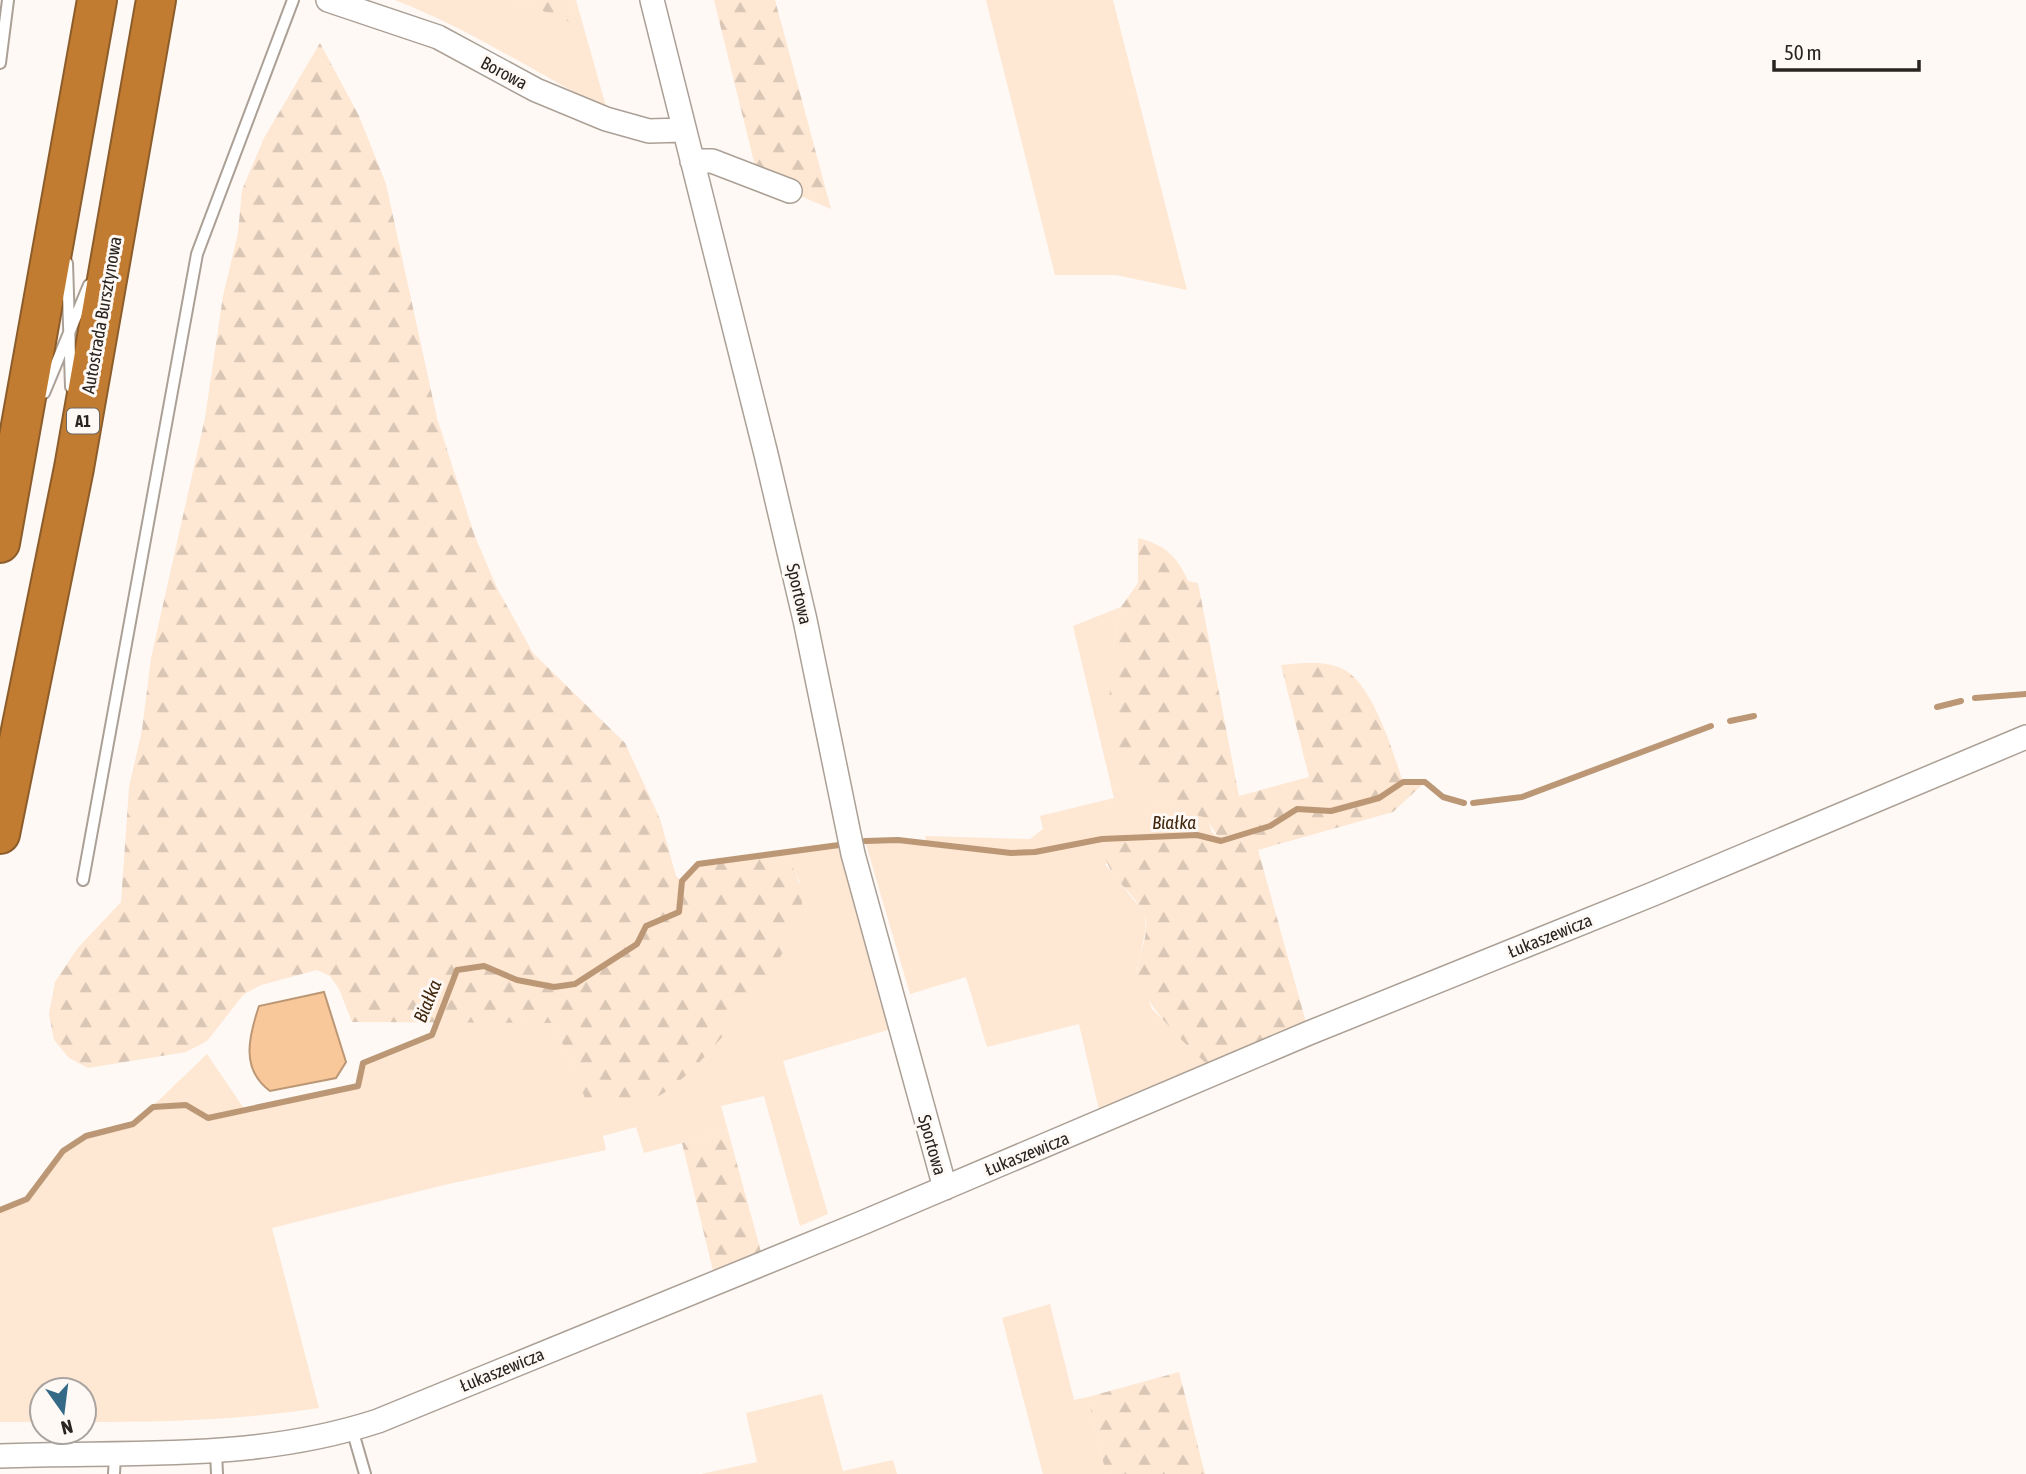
<svg xmlns="http://www.w3.org/2000/svg" width="2026" height="1474" viewBox="0 0 2026 1474" font-family="'Asap Condensed',sans-serif">
  <style>
    .grass { fill: #fee7d3 }
    .forest { fill: url(#forest-firs) }
    .water { fill: #f9c89a; stroke: #bb9775; stroke-width: 2 }
    .lines { fill: none; stroke-linecap: round; stroke-linejoin: round }
    .stream { stroke: #bb9775; stroke-width: 6 }
    .service-casing { stroke: #aba096; stroke-width: 14 }
    .minor-casing { stroke: #aba096; stroke-width: 26 }
    .motorway-casing { stroke: #8c5d2b; stroke-width: 42 }
    .service { stroke: #fff; stroke-width: 10 }
    .minor { stroke: #fff; stroke-width: 23 }
    .motorway { stroke: #c27c31; stroke-width: 38 }
    .labels { text-anchor: middle; stroke-width: 6; stroke-linejoin: round; paint-order: stroke }
    .shield { fill: #fef9f5; stroke: #696460; stroke-width: 2 }
    .shield-label { font-size: 16px; font-weight: bold; fill: #292420 }
    .street-label { font-size: 18px; fill: #292420; stroke: #fef9f5 }
    .water-label { font-size: 19px; font-style: italic; fill: #41280f; stroke: #fef9f5 }
  </style>
  <defs>
    <pattern id="forest-firs" width="22" height="20" patternUnits="userSpaceOnUse" patternTransform="scale(1.75)"><rect width="22" height="20" fill="#fee7d3"/><path d="M5 1l3.5 6h-7zM16 11l3.5 6h-7z" fill="#dac6b5"/></pattern>
  </defs>
  <rect width="100%" height="100%" fill="#fef9f5"/>
  <path class="grass" d="M 395,0 L 514,0 L 565,19 L 583,31 L 568,0 L 576,0 L 607,110 C 537,73 469,29 395,0 Z
    M 986,0 L 1113,0 L 1187,290 L 1116,275 L 1055,275 Z
    M 1121,607 L 1113,647 L 1158,803 L 1207,818 L 1212,832 L 1221,841 L 1105,864 L 1144,913 L 1146,929 L 1137,969 L 1152,1009 L 1216,1073 L 1102,1123 L 1079,1024 L 987,1047 L 966,977 L 910,994 L 865,841 L 926,842 L 925,836 L 1030,839 L 1043,829 L 1040,816 L 1114,798 L 1073,626 Z
    M 839,845 L 891,1029 L 783,1061 L 828,1214 L 800,1226 L 764,1096 L 721,1106 L 728,1131 L 644,1153 L 636,1127 L 603,1136 L 606,1150 L 444,1185 L 272,1228 L 319,1408 C 240,1420 163,1422 84,1422 L 84,1390 L 42,1390 L 42,1422 L 0,1422 L 0,1210 L 27,1199 L 63,1151 L 86,1136 L 134,1124 L 207,1054 L 245,1110 L 358,1086 L 363,1063 L 432,1036 L 437,1021 L 554,1023 L 587,1102 L 800,882 L 786,854 Z
    M 1050,1304 L 1074,1400 L 1088,1397 L 1106,1474 L 1043,1474 L 1002,1318 Z
    M 822,1394 L 843,1471 L 893,1460 L 897,1474 L 701,1474 L 757,1462 L 746,1413 Z"/>
  <path class="forest" d="M 514,0 L 568,0 L 584,32 L 564,19 Z
    M 714,0 L 775,0 L 831,209 L 758,178 Z
    M 320,43 L 359,116 L 386,184 L 437,418 L 474,534 L 497,588 L 533,653 L 625,743 L 660,819 L 676,876 L 682,881 L 698,864 L 786,854 C 794,870 803,885 802,904 C 802,945 690,1090 651,1099 C 632,1104 607,1102 587,1103 L 554,1023 L 352,1022 L 339,989 L 330,976 L 317,970 L 261,985 L 244,994 L 207,1041 L 186,1052 L 88,1068 L 69,1058 L 54,1040 L 49,1014 L 55,982 L 77,949 L 121,902 L 129,787 L 142,730 L 151,658 L 205,418 L 223,296 L 238,233 L 242,190 L 264,138 Z
    M 1138,538 C 1164,545 1177,555 1188,581 L 1198,583 L 1239,796 L 1309,777 L 1281,665 C 1302,663 1321,660 1341,668 C 1372,681 1393,752 1403,782 L 1425,782 L 1393,812 L 1258,850 L 1309,1033 L 1216,1073 C 1193,1050 1134,1001 1138,966 C 1140,949 1152,929 1143,913 C 1126,880 1107,884 1102,839 L 1197,835 L 1220,840 L 1206,818 L 1158,803 L 1120,755 L 1109,703 L 1113,647 L 1121,607 L 1138,583 Z
    M 728,1131 L 764,1263 L 716,1283 L 682,1143 Z
    M 1179,1372 L 1205,1474 L 1106,1474 L 1088,1397 Z"/>
  <path class="water" d="M 324,992 L 346,1062 L 336,1078 L 270,1091 C 240,1069 249,1036 259,1006 Z"/>
  <g class="lines">
    <path class="stream" d="M 1975,698 L 2026,694
      M 1937,707 L 1961,701
      M 1730,721 L 1754,716
      M 1473,803 L 1522,797 L 1711,726
      M 865,841 L 898,840 L 1011,853 L 1035,852 L 1102,839 L 1197,835 L 1221,841 L 1270,826 L 1297,809 L 1331,811 L 1379,798 L 1403,782 L 1425,782 L 1443,797 L 1464,803
      M 0,1210 L 27,1199 L 63,1151 L 86,1136 L 133,1124 L 153,1107 L 186,1105 L 208,1118 L 358,1086 L 363,1063 L 432,1035 L 457,970 L 484,966 L 517,980 L 554,987 L 575,984 L 637,944 L 646,926 L 679,912 L 682,881 L 698,864 L 839,845"/>
    <g class="service-casing">
      <path id="service" d="M 0,63 L 8,0
        M 67,263 L 71,387
        M 44,393 L 89,285
        M 83,880 L 197,254 L 293,0
        M 352,1429 L 365,1474
        M 216,1452 L 217,1474
        M 114,1474 L 115,1455"/>
    </g>
    <g class="minor-casing">
      <path id="minor" d="M 328,0 L 438,37 L 536,90 L 606,119 L 649,131 L 683,130
        M 652,0 L 766,454 L 805,620 L 853,854 L 945,1188
        M 692,161 L 712,161 L 790,191
        M 0,1456 C 130,1451 252,1462 378,1421 L 862,1223 L 1309,1033 L 1653,894 L 2026,737"/>
    </g>
    <g class="motorway-casing">
      <path id="motorway" d="M 0,543 L 97,0
        M 0,834 L 74,468 L 156,0"/>
    </g>
    <use href="#service" class="service"/>
    <use href="#minor" class="minor"/>
    <use href="#motorway" class="motorway"/>
  </g>
  <g class="labels">
    <rect class="shield" x="67" y="408.5" width="32" height="25" rx="5"/>
    <g class="shield-label">
      <text x="83" y="427">A1</text>
    </g>
    <g class="street-label">
      <text transform="translate(504 73) rotate(28)" y="6">Borowa</text>
      <text transform="translate(102 315) rotate(-80)" y="6">Autostrada Bursztynowa</text>
      <text transform="translate(799 594) rotate(77)" y="6">Sportowa</text>
      <text transform="translate(1550 936) rotate(-22)" y="6">Łukaszewicza</text>
      <text transform="translate(932 1145) rotate(74)" y="6">Sportowa</text>
      <text transform="translate(1027 1154) rotate(-22)" y="6">Łukaszewicza</text>
      <text transform="translate(502 1370) rotate(-22)" y="6">Łukaszewicza</text>
    </g>
    <g class="water-label">
      <text x="1174" y="829">Białka</text>
      <text transform="translate(427 1001) rotate(-68)" y="7">Białka</text>
    </g>
  </g>
  <g transform="translate(63 1411) rotate(166)"><circle r="33" fill="#fef9f5" stroke="#a9a4a0" stroke-width="2"/>
  <path d="M0-5L12 26L0 18L-12 26Z" fill="#346a85"/>
  <text y="-10" font-size="19" font-weight="bold" text-anchor="middle" fill="#292420">N</text>
  </g>
  <path d="M1774 60v10h145v-10" fill="none" stroke="#292420" stroke-width="3.5"/>
  <text x="1784" y="60" font-size="21" fill="#292420" stroke="#fef9f5" stroke-width="5" paint-order="stroke">50 m</text>
</svg>
